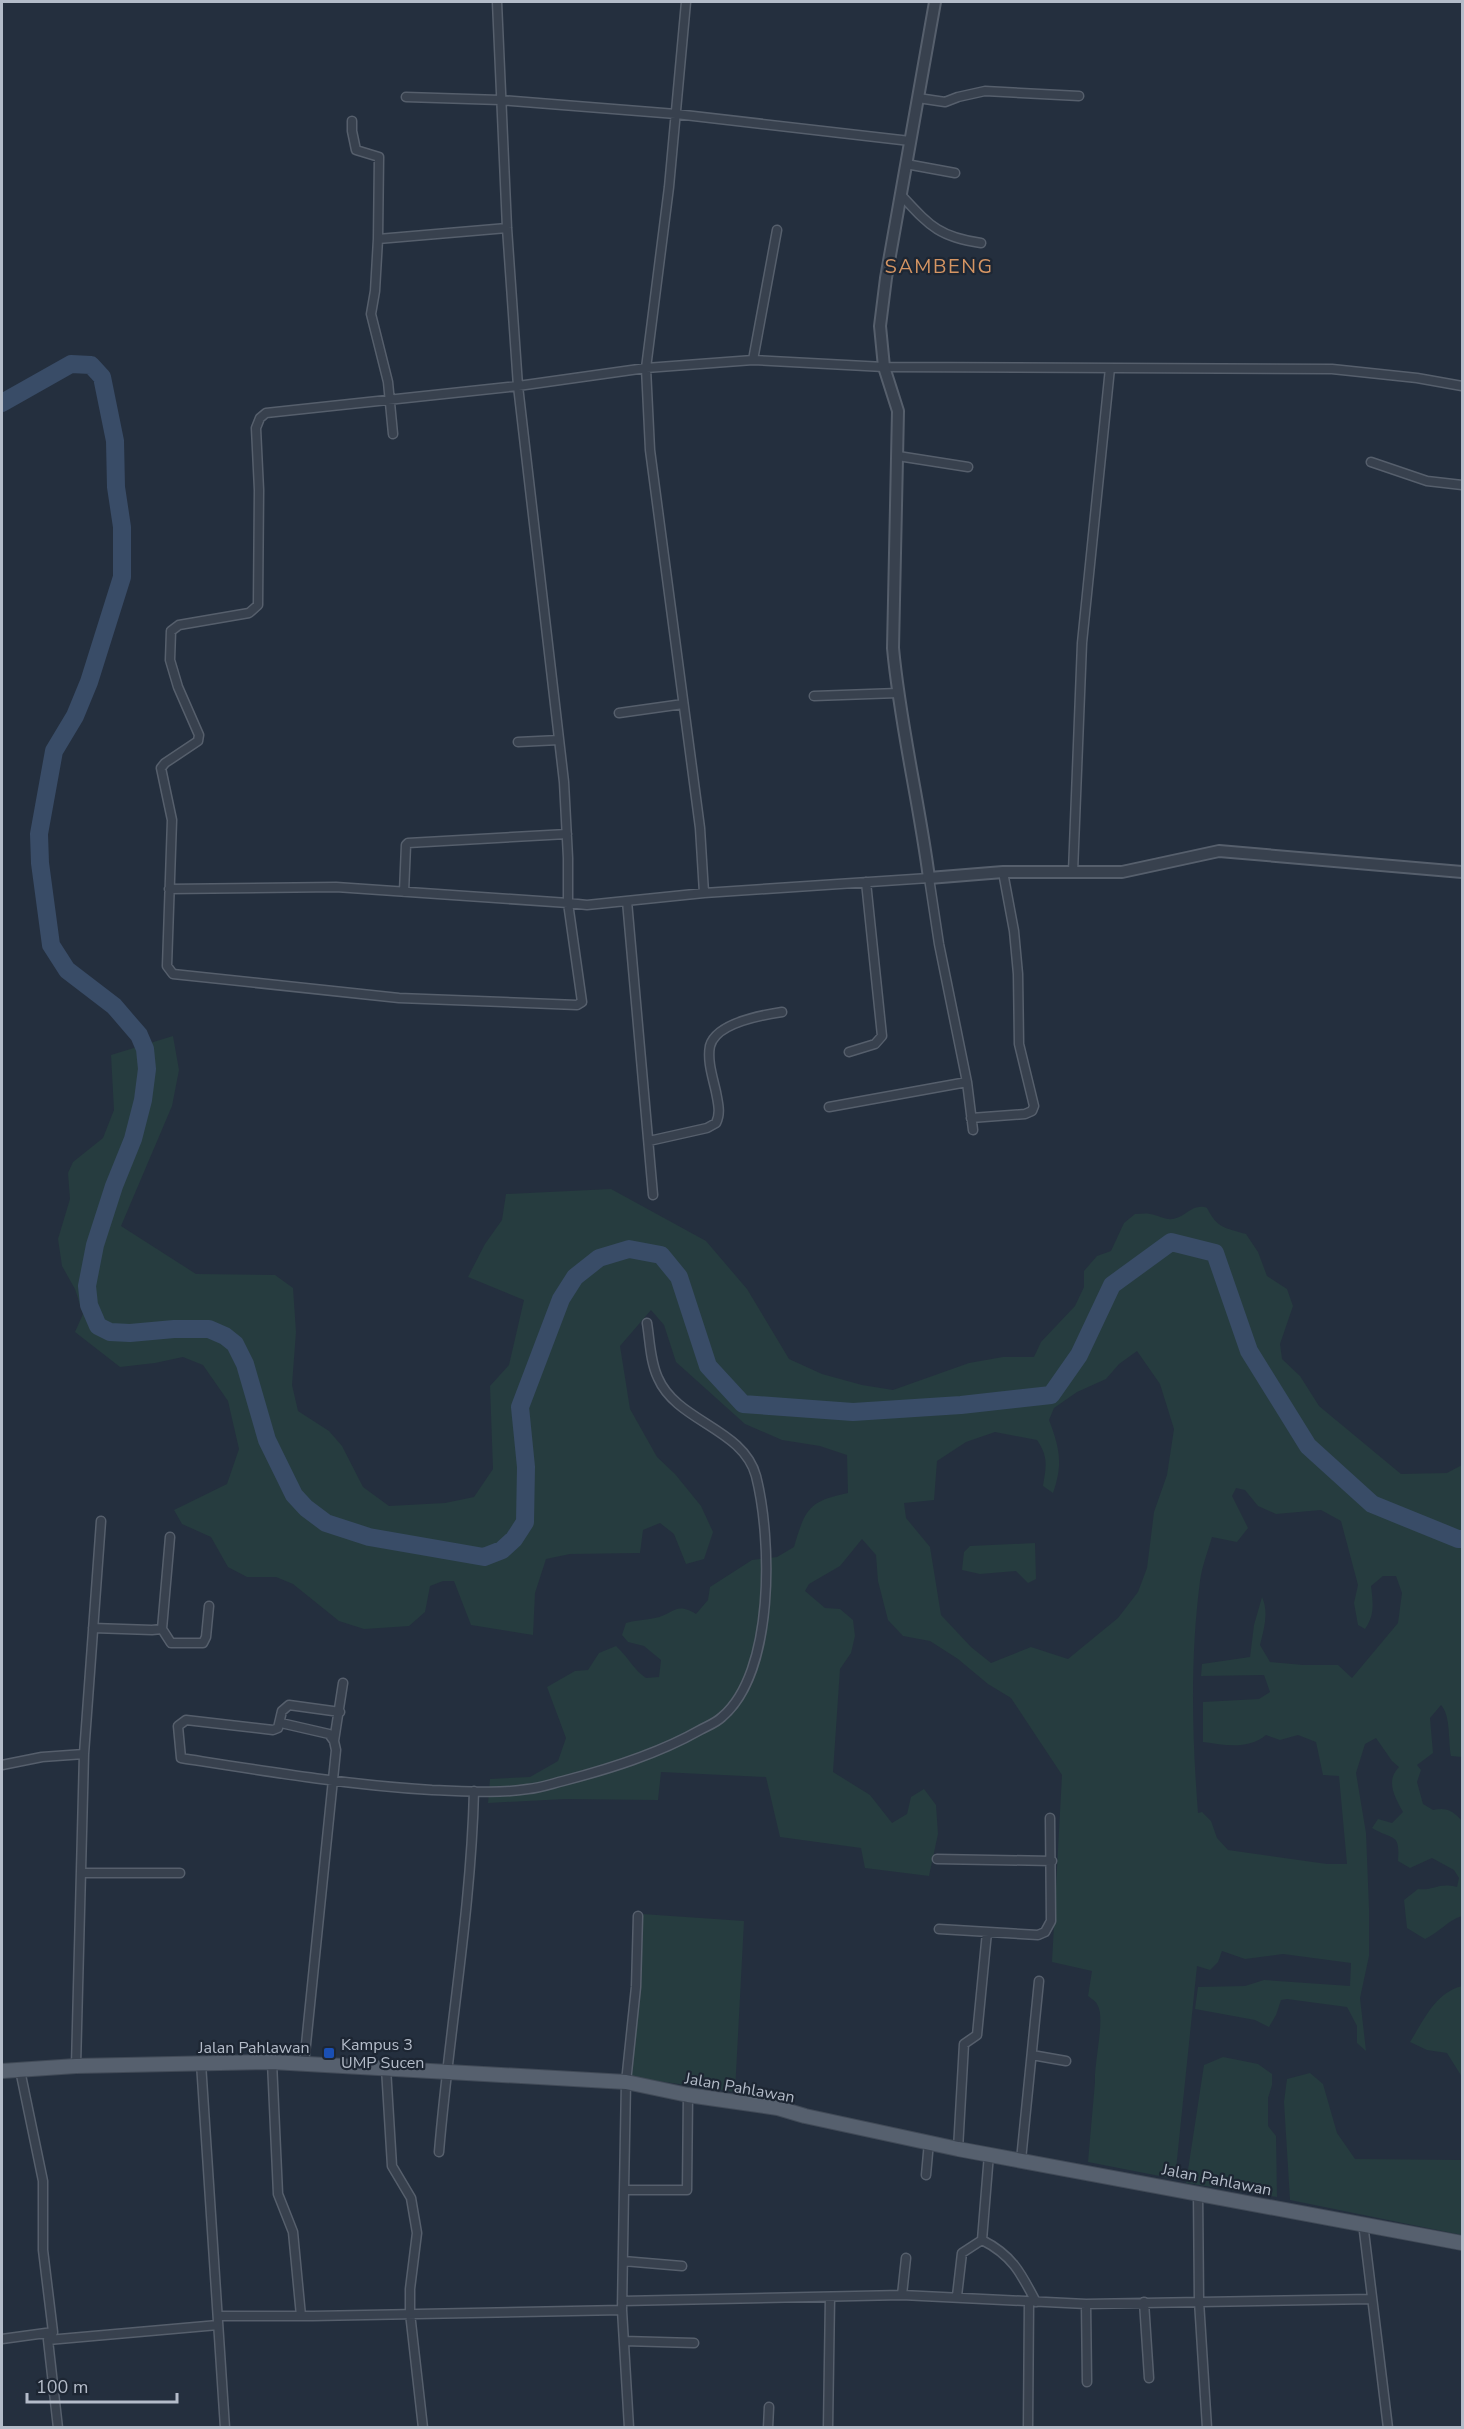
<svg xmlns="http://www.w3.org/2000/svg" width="1464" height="2429" viewBox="0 0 1464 2429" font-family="'Nunito Sans',sans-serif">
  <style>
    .green { fill: #263c3f; fill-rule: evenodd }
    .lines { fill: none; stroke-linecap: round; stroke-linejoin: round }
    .river { stroke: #394c67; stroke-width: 18 }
    .minor-casing { stroke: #565f6c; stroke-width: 11 }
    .tertiary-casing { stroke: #565f6c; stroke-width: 14 }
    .primary-casing { stroke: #414a57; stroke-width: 16 }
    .minor { stroke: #38414e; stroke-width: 8 }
    .tertiary { stroke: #38414e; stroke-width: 10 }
    .primary { stroke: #56606e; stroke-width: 14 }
    .transit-dot { fill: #1a4fb4; stroke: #1d2633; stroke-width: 2 }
    .labels { text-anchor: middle; stroke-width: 4.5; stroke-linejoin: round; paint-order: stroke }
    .poi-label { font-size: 16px; fill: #b4bcc9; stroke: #1d2633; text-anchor: start }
    .street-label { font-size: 16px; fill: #b4bcc9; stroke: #1d2633 }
    .quarter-label { font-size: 20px; letter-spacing: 1.5px; fill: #d59563; stroke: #1d2633 }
  </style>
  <rect width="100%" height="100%" fill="#242f3e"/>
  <path class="green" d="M 173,1036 L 179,1070 L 172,1106 L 121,1226 L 196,1274 L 275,1275 L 293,1288 L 296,1332 L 292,1385 L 298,1411 L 329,1431 L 342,1446 L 363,1487 L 389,1506 L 445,1503 L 474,1497 L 493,1469 L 490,1386 L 509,1365 L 524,1300 L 468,1277 L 485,1244 L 502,1220 L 506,1194 L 611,1189 L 706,1241 L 747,1289 L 789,1359 L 822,1374 L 862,1385 L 893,1390 L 969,1363 L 1003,1357 L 1034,1357 L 1041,1342 L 1075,1306 L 1084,1287 L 1084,1271 L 1097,1256 L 1111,1251 L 1124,1223 L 1135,1214 C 1140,1214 1145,1213 1150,1214 C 1158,1215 1165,1220 1173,1219 C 1188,1216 1192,1203 1207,1208 C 1217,1228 1225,1228 1246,1234 L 1258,1252 L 1267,1276 L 1287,1289 L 1293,1306 L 1280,1344 L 1282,1359 L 1300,1376 L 1319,1406 L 1401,1474 L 1447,1473 L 1462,1465 L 1462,1757 L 1451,1756 C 1448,1740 1451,1716 1441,1705 L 1430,1718 L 1433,1753 L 1417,1765 L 1421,1770 L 1417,1782 L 1423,1804 L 1433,1810 C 1447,1807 1453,1811 1462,1821 L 1462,1916 C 1447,1921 1441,1931 1425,1939 L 1407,1928 L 1404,1900 L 1418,1889 C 1435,1891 1437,1882 1457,1887 L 1459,1878 L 1454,1870 L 1432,1858 L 1410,1868 L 1398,1861 C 1400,1832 1394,1841 1372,1828 L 1378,1819 L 1392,1823 L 1403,1812 C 1395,1797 1385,1781 1399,1767 L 1392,1761 L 1376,1738 L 1365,1744 L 1356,1773 L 1366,1833 L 1369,1908 L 1369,1956 L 1360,1998 L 1366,2051 L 1357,2043 L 1357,2026 L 1347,2007 L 1287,1999 L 1281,2000 L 1276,2015 L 1269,2027 L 1255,2020 L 1195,2009 L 1198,1987 L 1245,1986 L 1264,1980 L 1350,1986 L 1351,1963 L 1283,1954 L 1245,1959 L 1222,1951 L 1218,1962 L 1210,1970 L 1197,1966 L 1175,2179 L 1088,2162 L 1095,2082 C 1094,2063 1105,2019 1098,2006 C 1096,2001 1092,1999 1088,1996 L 1092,1971 L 1052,1962 L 1062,1775 L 1011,1698 L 988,1684 L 958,1659 L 930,1641 L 903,1636 L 888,1620 L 878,1581 L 876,1555 L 862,1539 L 840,1566 L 809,1584 L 805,1591 L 825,1608 L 840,1609 L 853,1620 L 855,1636 L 851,1653 L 840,1669 L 833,1772 L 870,1795 L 892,1823 L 907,1814 L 911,1797 L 924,1789 L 936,1805 L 938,1834 L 929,1876 L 865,1868 L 861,1848 L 780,1837 L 766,1777 L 661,1772 L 658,1800 L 565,1799 L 488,1803 L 490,1779 L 530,1777 L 558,1761 L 566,1738 L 547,1687 L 575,1671 L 588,1670 L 599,1653 L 616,1646 C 628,1657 634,1670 646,1678 L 659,1677 L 661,1660 L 644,1646 L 628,1642 L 622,1635 L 626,1623 C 636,1620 645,1620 655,1618 C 673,1615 675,1601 696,1614 L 708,1600 L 710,1587 L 752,1560 L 777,1557 L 794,1547 C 805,1510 808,1501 848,1493 L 847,1455 L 820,1446 L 782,1440 L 745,1424 L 676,1362 L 664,1325 L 651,1310 L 620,1346 L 630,1409 L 657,1457 L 675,1474 L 701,1506 L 713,1532 L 704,1559 L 686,1564 L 674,1534 L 660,1523 L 643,1530 L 640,1553 L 570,1554 L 546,1559 L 535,1593 L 533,1635 L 471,1625 L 454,1581 L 443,1581 L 430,1586 L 425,1612 L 409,1626 L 364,1629 L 339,1621 L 293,1584 L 276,1577 L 247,1577 L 228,1567 L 211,1537 L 182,1524 L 174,1510 L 227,1484 L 239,1449 L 228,1401 L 203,1365 L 183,1357 L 155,1363 L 120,1367 L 75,1332 L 83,1314 L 75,1289 L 62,1266 L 58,1239 L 70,1199 L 68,1173 L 73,1162 L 103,1138 L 114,1110 L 111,1055 ZM 1137,1351 L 1160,1384 L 1174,1429 L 1167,1475 L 1154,1512 L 1147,1568 L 1138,1592 L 1118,1618 L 1068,1659 L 1031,1647 L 991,1663 L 971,1647 L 941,1615 L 930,1547 L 906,1518 L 904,1503 L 934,1500 L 937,1461 L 966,1442 L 995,1432 L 1037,1440 C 1049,1458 1046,1466 1043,1486 L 1053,1493 C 1063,1464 1060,1449 1049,1420 L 1054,1408 L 1077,1392 L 1106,1379 L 1119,1364 ZM 1236,1488 L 1245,1490 L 1258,1506 L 1276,1514 L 1321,1510 L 1341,1521 L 1358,1585 L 1354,1603 L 1358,1625 L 1365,1629 C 1375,1615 1373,1603 1371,1586 L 1383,1576 L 1396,1576 L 1402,1593 L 1398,1623 L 1352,1678 L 1338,1665 L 1303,1665 L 1270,1662 L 1260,1645 C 1264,1629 1269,1612 1262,1597 L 1254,1625 L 1250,1657 L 1202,1664 L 1201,1676 L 1264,1675 L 1270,1692 L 1259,1699 L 1203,1702 L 1203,1742 C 1225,1745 1248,1750 1266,1735 L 1280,1740 L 1298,1735 L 1316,1742 L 1323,1775 L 1339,1776 L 1347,1864 L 1327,1864 L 1228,1850 L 1217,1838 L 1211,1821 L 1202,1812 L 1198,1813 C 1192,1736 1190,1658 1200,1581 C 1202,1566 1208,1551 1212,1537 L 1237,1542 L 1248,1528 L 1232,1496 Z
    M 1035,1543 L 1036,1579 L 1028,1583 L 1016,1571 L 980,1574 L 962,1570 L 964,1552 L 970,1546 Z
    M 642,1914 L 744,1921 L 735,2092 L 630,2077 Z
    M 1462,1986 L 1462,2077 L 1447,2053 L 1427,2050 L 1410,2042 C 1424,2020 1435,1993 1462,1986 Z
    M 1223,2057 L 1258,2064 L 1272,2074 L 1272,2085 L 1268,2098 L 1268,2126 L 1276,2136 L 1277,2197 L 1186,2183 L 1204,2065 Z
    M 1310,2073 L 1323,2084 L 1337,2133 L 1355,2159 L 1462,2160 L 1462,2235 L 1290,2200 L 1284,2102 L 1287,2079 Z"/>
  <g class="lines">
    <path class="river" d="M 2,403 L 71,364 L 91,365 L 102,377 L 115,441 L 116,487 L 122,527 L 122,577 L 89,682 L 75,716 L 54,751 L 39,834 L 40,863 L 51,945 L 67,970 L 114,1006 L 139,1035 L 145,1049 L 147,1069 L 143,1100 L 133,1139 L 114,1186 L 95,1245 L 87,1286 L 89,1305 L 98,1326 L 110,1332 L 130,1333 L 174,1329 L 209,1329 L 225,1336 L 235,1344 L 245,1364 L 267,1440 L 294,1495 L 306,1508 L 326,1523 L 369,1537 L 484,1557 L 502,1550 L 514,1539 L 525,1522 L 526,1467 L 520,1407 L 561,1299 L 575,1277 L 599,1258 L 629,1249 L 661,1255 L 679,1277 L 708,1366 L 743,1404 L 853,1412 L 961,1405 L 1051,1395 L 1079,1355 L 1112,1285 L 1171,1242 L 1215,1253 L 1249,1351 L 1308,1446 L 1372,1504 L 1458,1539 L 1462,1539"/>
    <g class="minor-casing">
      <path id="minor" d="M 497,2 L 507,228 L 518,386 L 564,782 L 568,858 L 568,903 L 587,905 L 704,893 L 929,878 L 939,944 L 967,1082 L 973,1130
        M 686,2 L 669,187 L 646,368 L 650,450 L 700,828 L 704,893
        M 406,97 L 500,100 L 676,114 L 910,141
        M 918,98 L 945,102 L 958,97 L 985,91 L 1079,96
        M 352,121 L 352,131 L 356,150 L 379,157 L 378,239
        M 906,164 L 955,173
        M 901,195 C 929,225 938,237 981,243
        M 753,360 L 777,230
        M 393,434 L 388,382 L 371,314 L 375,291 L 378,239 L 507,228
        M 898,456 L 968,467
        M 1371,462 L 1427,481 L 1462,485
        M 814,696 L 898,693
        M 619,713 L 683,704
        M 518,742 L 559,740
        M 1073,872 L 1082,643 L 1110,368
        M 169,889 L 336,887 L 568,903 L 582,1002 L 577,1005 L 399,998 L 173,974 L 167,966 L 172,820 L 161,768 L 165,763 L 198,741 L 199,735 L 178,687 L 170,660 L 171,631 L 179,625 L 249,613 L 258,605 L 259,490 L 256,428 L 260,418 L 266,413 L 518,386 L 646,368 L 753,360 L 884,367 L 1332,369 L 1417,378 L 1462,386
        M 404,892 L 406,845 L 408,843 L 567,834
        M 627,901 L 653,1195
        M 849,1052 L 875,1044 L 882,1036 L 866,882
        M 829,1107 L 967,1082
        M 971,1118 L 1025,1114 L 1032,1111 L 1034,1106 L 1019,1044 L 1018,974 L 1014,931 L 1003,872
        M 649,1141 L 707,1128 L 716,1123 C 721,1113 718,1103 716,1092 C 713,1078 707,1061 710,1046 C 716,1023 762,1015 782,1012
        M 93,1628 L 152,1630 L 162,1629 L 170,1537
        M 162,1629 L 171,1643 L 203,1643 L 206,1637 L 209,1606
        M 340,1712 L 289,1705 L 282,1711 L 278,1728 L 273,1730 L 186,1720 L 178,1726 L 181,1758 C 264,1771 348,1785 432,1790 C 463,1791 497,1794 528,1789 C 540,1788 551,1784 563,1781 C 609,1769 658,1754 700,1730 C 707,1726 716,1723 722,1717 C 775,1672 772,1539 756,1476 C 743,1428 677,1422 658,1378 C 650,1361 650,1341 647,1323
        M 281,1723 L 329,1734 L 334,1741 L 336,1750 L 304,2064
        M 334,1741 L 343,1683
        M 2,1765 L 42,1757 L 84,1754
        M 937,1859 L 1052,1861
        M 81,1873 L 180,1873
        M 939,1929 L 1038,1935 L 1045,1932 L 1051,1921 L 1050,1818
        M 1032,2055 L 1066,2061
        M 272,2062 L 278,2194 L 293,2232 L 301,2316
        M 201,2063 L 225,2428
        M 76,2066 L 84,1754 L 101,1521
        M 386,2068 L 392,2166 L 411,2198 L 417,2233 L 410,2289 L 410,2313 L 423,2428
        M 20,2070 L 43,2181 L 43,2250 L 53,2332 L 48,2340 L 58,2428
        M 958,2149 L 964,2044 L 977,2035 L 987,1932
        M 439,2152 C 449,2031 471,1912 474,1791
        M 989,2154 L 982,2240 C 1012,2255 1021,2273 1036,2302
        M 1021,2160 L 1039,1981
        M 926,2175 L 929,2142
        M 624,2190 L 687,2190 L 688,2095
        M 1198,2192 L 1199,2301 L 1207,2428
        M 1363,2223 L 1388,2428
        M 623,2261 L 682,2266
        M 902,2295 L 906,2258
        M 957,2296 L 962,2253 L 982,2240
        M 622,2301 L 902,2295 L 1086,2304 L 1372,2299
        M 1144,2302 L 1149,2378
        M 1086,2304 L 1087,2382
        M 218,2316 L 313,2316 L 622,2310
        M 2,2339 L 53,2332
        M 48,2340 L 218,2325
        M 624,2341 L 694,2343
        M 629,2428 L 622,2310 L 624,2190 L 626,2082 L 636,1987 L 638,1916
        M 768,2428 L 769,2407
        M 828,2428 L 830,2297
        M 1028,2428 L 1029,2302"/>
    </g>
    <g class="tertiary-casing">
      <path id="tertiary" d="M 935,2 L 886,278 L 880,326 L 884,367 L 898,411 L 893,648 C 900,725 919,801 929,878 L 1003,872 L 1122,872 L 1219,851 L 1462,872"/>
    </g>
    <g class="primary-casing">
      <path id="primary" d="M 2,2071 L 76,2066 L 272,2062 L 626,2082 L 688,2095 L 778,2108 L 805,2116 L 958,2149 L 1462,2243"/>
    </g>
    <use href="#minor" class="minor"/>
    <use href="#tertiary" class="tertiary"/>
    <use href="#primary" class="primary"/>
  </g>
  <rect class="transit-dot" x="323" y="2047" width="12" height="12" rx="3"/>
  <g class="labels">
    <g class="poi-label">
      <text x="341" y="2050">Kampus 3<tspan x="341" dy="18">UMP Sucen</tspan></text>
    </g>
    <g class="street-label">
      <text x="254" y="2053">Jalan Pahlawan</text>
      <text transform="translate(740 2087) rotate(10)" y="6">Jalan Pahlawan</text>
      <text transform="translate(1217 2179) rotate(11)" y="6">Jalan Pahlawan</text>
    </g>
    <g class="quarter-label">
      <text x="939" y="273">SAMBENG</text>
    </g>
  </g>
  <rect width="1464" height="2429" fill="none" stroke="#b4bcc9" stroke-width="6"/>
  <path d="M27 2393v9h150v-9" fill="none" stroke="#b4bcc9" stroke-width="3"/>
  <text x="36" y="2393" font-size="18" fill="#b4bcc9" stroke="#1d2633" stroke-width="4.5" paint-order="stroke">100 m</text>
</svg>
